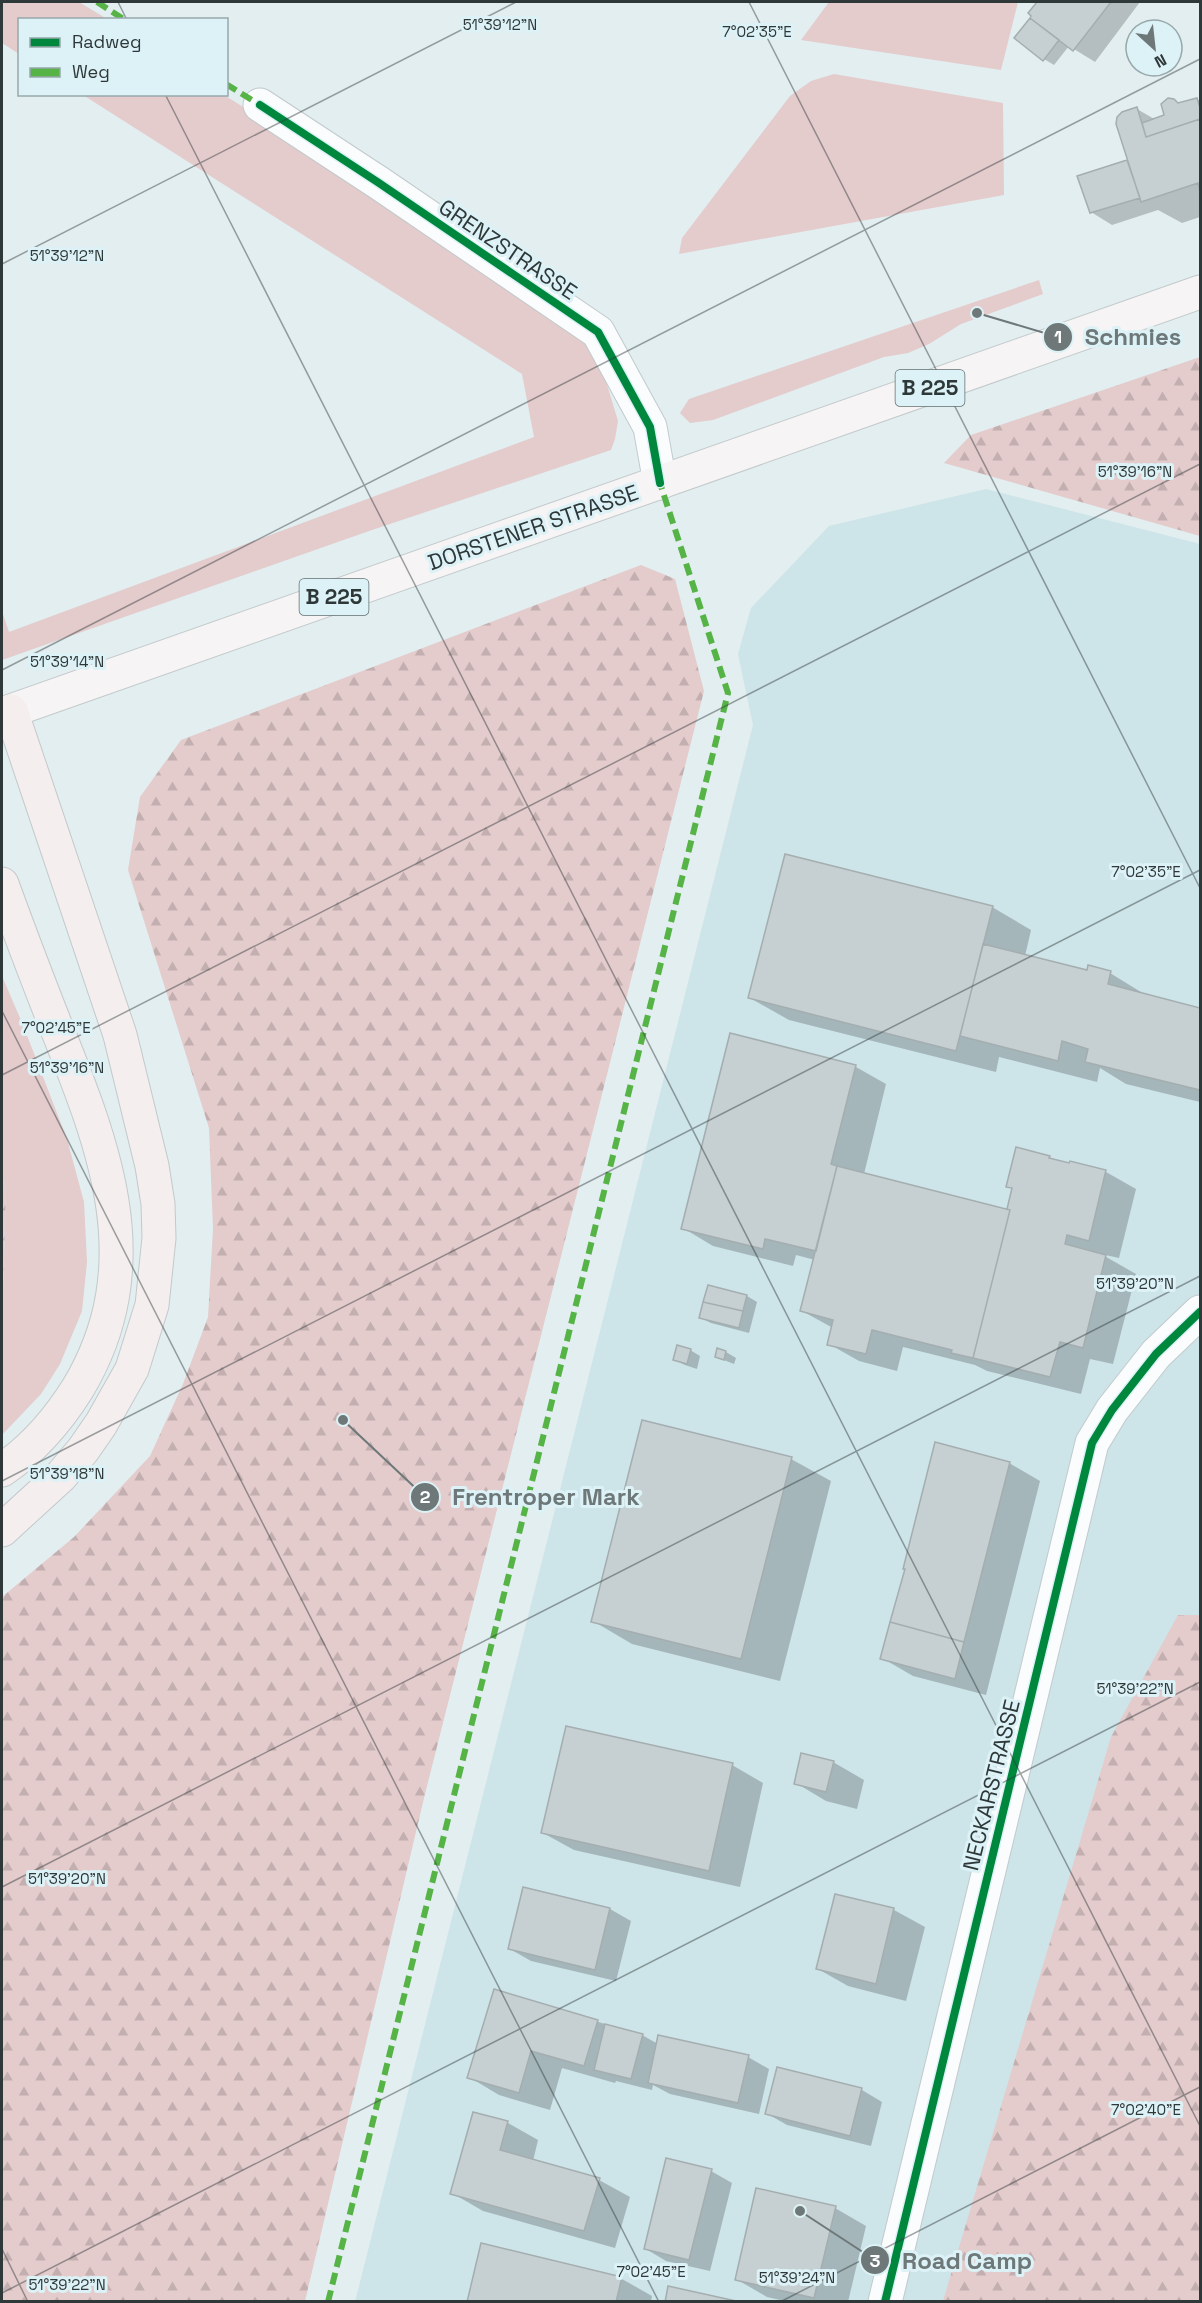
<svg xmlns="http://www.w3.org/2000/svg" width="1202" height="2303" viewBox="0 0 1202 2303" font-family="'Space Grotesk',sans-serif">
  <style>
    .built { fill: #cde4e8 }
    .green { fill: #e4cbcc }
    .forest { fill: url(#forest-firs) }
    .shadow { fill: #0003 }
    .building { fill: #c6d0d2; stroke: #a4adaf; stroke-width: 1.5 }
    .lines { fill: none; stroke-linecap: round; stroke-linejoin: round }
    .minor-casing { stroke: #c1cacc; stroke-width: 35 }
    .primary-casing { stroke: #c3c9ca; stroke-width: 35 }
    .motorway-casing { stroke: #c3c9ca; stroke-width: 35 }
    .minor { stroke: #fbfcfd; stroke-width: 33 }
    .primary { stroke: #f6f4f4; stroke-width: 33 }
    .motorway { stroke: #f4eeee; stroke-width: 33 }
    .quiet { stroke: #56b346; stroke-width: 6; stroke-dasharray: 12 6; stroke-linecap: butt }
    .cycleway-casing { stroke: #dcf2f6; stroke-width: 11 }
    .cycleway { stroke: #00873e; stroke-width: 8 }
    .ticks { fill: none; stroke: #2f3839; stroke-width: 1.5; stroke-opacity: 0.45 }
    .labels { text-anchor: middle; stroke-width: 6; stroke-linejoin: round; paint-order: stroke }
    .shield { fill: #dcf2f6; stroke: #637072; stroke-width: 1.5 }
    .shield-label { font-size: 21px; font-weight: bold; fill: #2f3839 }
    .street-label { font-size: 22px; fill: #2f3839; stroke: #dcf2f6 }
    .ticks-label { font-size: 15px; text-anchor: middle; fill: #2f3839; stroke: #dcf2f6; stroke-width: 6; stroke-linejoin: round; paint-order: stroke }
    .leader { fill: none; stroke: #6e7879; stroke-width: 2 }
    .callout-dot { fill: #6e7879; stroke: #dcf2f6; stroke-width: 2 }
    .mark-label { font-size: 18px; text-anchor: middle; font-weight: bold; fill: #fff }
    .callout-label { font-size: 24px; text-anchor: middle; font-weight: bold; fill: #6e7879; stroke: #dcf2f6; stroke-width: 6; stroke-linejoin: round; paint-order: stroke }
  </style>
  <defs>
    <pattern id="forest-firs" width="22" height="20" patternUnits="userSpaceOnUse" patternTransform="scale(1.5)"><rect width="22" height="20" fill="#e4cbcc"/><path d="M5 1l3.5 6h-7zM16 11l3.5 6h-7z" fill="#c4afb0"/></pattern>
  </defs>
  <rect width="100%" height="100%" fill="#e2eef0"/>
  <path class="built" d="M 986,489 L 1200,544 L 1200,2301 L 355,2302 L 753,725 L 738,654 L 751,608 L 829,526 Z"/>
  <path class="green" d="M 2,2 L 79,2 L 107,19 L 20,20 L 19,54 L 2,43 Z
    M 829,2 L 1018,2 L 1001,70 L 801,40 Z
    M 834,74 L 1003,103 L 1004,195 L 679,254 L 682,238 L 790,96 L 811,81 Z
    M 83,95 L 224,95 L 240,105 L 419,225 L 582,339 L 601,365 L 618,421 L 615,439 L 611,450 L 369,531 L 2,660 L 2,611 L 9,632 L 534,437 L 522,374 Z
    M 1039,280 L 1043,294 L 961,324 L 929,344 L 908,353 L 884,357 L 713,420 L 690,423 L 680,413 L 689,399 Z
    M 2,976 L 23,1025 L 67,1139 L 84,1202 L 87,1262 L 82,1311 L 60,1364 L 41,1394 L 2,1435 L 2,1324 L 6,1188 L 2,1176 Z"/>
  <path class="forest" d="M 1200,357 L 1200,536 L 944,463 L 971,435 Z
    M 641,565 L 675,579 L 704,691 L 424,1798 L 305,2301 L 2,2301 L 2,1597 L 74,1537 L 150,1456 L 183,1384 L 208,1317 L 213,1229 L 209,1128 L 128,870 L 140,797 L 181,740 Z
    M 2,1176 L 6,1188 L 2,1324 Z
    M 1178,1615 L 1200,1615 L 1200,2301 L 943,2301 L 1111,1737 Z"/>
  <path class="shadow" d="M 1038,2 L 1140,2 L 1095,62 L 1069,46 L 1054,65 L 1044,59 L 1035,23 L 1030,13 Z
    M 1197,99 L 1200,101 L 1200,217 L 1182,223 L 1158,210 L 1112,225 L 1091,212 L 1127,161 L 1130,163 L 1137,109 L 1156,120 L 1166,116 L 1173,100 L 1180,104 Z
    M 992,907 L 1031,930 L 1025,956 L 1088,972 L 1110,973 L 1149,997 L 1200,1010 L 1200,1102 L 1126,1084 L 1100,1068 L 1097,1082 L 999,1057 L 996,1072 L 789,1020 L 750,998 Z
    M 732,1035 L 856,1067 L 886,1084 L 864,1174 L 1008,1211 L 1013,1189 L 1008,1186 L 1049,1157 L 1058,1162 L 1106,1172 L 1136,1189 L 1119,1258 L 1101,1254 L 1136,1274 L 1113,1364 L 1090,1359 L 1081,1394 L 987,1371 L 975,1365 L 903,1347 L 897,1371 L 859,1361 L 829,1344 L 833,1328 L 802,1311 L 815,1260 L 796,1255 L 793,1266 L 713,1246 L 683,1228 Z
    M 747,1296 L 757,1302 L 749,1333 L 711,1323 L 701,1318 Z
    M 690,1350 L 700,1356 L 697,1369 L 685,1365 L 675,1360 Z
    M 726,1352 L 736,1358 L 734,1364 L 716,1357 Z
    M 791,1459 L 831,1481 L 780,1681 L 632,1644 L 593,1621 Z
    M 1009,1463 L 1040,1481 L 986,1695 L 913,1676 L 882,1658 L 901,1585 L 903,1585 Z
    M 833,1762 L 864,1780 L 857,1809 L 826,1801 L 796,1783 Z
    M 732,1765 L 763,1783 L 740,1887 L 574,1850 L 543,1833 Z
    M 836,1896 L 894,1910 L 925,1927 L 906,2001 L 848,1986 L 818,1969 Z
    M 610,1909 L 631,1921 L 616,1981 L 531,1961 L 510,1949 Z
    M 495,1991 L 642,2035 L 658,2044 L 748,2057 L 769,2069 L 759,2114 L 670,2094 L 653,2085 L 652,2090 L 616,2081 L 615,2083 L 562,2068 L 550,2110 L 499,2095 L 469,2077 Z
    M 778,2069 L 862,2090 L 882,2102 L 871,2146 L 787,2125 L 766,2113 Z
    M 474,2114 L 508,2123 L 538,2140 L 533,2161 L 599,2180 L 630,2197 L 615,2248 L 483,2211 L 452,2193 Z
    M 711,2171 L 732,2183 L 710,2271 L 666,2261 L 646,2249 Z
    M 835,2208 L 866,2226 L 848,2302 L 789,2302 L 767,2297 L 736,2279 Z
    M 622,2279 L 652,2296 L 651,2302 L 468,2302 Z"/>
  <path class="building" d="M 1037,2 L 1111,2 L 1073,51 L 1030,18 L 1031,16 L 1028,13 Z
    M 1030,18 L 1059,40 L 1043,61 L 1014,38 Z
    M 1168,98 L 1174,99 L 1178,103 L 1197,98 L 1200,108 L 1200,119 L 1146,137 L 1142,123 L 1164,115 L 1161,104 Z
    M 1137,107 L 1146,137 L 1200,119 L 1200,192 L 1198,183 L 1141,202 L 1116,124 L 1117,117 L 1122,112 Z
    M 1127,160 L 1140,198 L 1090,213 L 1077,176 Z
    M 785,854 L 993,906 L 956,1051 L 748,998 Z
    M 983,944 L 1087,970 L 1088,965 L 1111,971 L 1108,984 L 1200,1008 L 1200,1090 L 1085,1062 L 1088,1049 L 1062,1041 L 1058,1061 L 960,1036 Z
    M 730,1033 L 856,1065 L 831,1164 L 837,1166 L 816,1251 L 765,1239 L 763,1249 L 681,1229 Z
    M 1016,1147 L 1050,1156 L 1049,1158 L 1069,1163 L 1070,1161 L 1106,1170 L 1089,1241 L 1067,1235 L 1065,1244 L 1106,1255 L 1083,1348 L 1060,1342 L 1050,1377 L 973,1358 L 1010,1210 L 1007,1209 L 1012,1188 L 1006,1187 Z
    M 837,1166 L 1010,1210 L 973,1358 L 951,1353 L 952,1350 L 872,1330 L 866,1354 L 827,1345 L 833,1320 L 800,1311 Z
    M 708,1285 L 747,1295 L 743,1311 L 703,1302 Z
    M 703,1302 L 743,1311 L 739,1328 L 699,1318 Z
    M 677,1345 L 691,1349 L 687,1364 L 673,1360 Z
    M 717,1348 L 726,1351 L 724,1360 L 715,1357 Z
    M 642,1420 L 792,1457 L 741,1659 L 591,1622 Z
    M 935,1442 L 1010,1462 L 964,1642 L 890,1622 L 905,1569 L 903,1569 Z
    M 890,1622 L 964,1642 L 955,1679 L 880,1659 Z
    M 566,1726 L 733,1763 L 709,1871 L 541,1833 Z
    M 801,1753 L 834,1761 L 826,1792 L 794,1784 Z
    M 523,1887 L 610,1908 L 595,1970 L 508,1949 Z
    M 835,1894 L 894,1908 L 876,1984 L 816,1969 Z
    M 494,1989 L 598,2020 L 584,2066 L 531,2051 L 519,2093 L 467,2078 Z
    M 605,2024 L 643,2034 L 631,2079 L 594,2070 Z
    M 658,2035 L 749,2055 L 738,2103 L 648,2083 Z
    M 777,2067 L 862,2088 L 850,2136 L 765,2114 Z
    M 473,2112 L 508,2121 L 500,2150 L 600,2178 L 584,2231 L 450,2194 Z
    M 666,2158 L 712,2169 L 689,2260 L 644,2249 Z
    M 756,2188 L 836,2206 L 814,2298 L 735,2280 Z
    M 481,2243 L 622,2277 L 616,2302 L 467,2302 Z
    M 668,2286 L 736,2301 L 665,2302 Z"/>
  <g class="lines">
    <g class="minor-casing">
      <path id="minor" d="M 260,105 L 379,183 L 598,332 L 650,427 L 660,483
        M 885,2302 L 1092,1443 L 1112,1410 L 1156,1354 L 1200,1312"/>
    </g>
    <g class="primary-casing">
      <path id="primary" d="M 2,714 L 1200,292"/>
    </g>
    <g class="motorway-casing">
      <path id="motorway" d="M 2,884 C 19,931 37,978 55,1024 C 104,1146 152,1264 78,1388 C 58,1420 33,1449 2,1470
        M 2,1530 L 61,1476 L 83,1450 L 101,1424 L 132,1369 L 152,1305 L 159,1238 L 158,1204 L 152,1166 L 120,1035 L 11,711"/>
    </g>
    <use href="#minor" class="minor"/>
    <use href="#primary" class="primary"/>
    <use href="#motorway" class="motorway"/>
    <path class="quiet" d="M 97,2 L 125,20
      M 226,84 L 260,105
      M 328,2302 L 728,693 L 660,483"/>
    <g class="cycleway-casing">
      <path id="cycleway" d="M 260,105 L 379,183 L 598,332 L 650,427 L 660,483
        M 885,2302 L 1092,1443 L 1112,1410 L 1156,1354 L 1200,1312"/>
    </g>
    <use href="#cycleway" class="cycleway"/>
  </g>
  <path class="ticks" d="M 118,2 L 127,20M 749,2 L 1200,888M 165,94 L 1200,2126M 2,264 L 516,2M 2,670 L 1200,59M 2,1011 L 659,2302M 2,1075 L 1200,464M 2,1481 L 1200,870M 2,1887 L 1200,1276M 2,2249 L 28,2302M 2,2293 L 1200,1682M 780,2302 L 1200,2087"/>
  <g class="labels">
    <g class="shield">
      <rect x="895.5" y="370" width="69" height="36" rx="4.5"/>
      <rect x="299.5" y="579" width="69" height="36" rx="4.5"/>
    </g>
    <g class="shield-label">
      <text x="930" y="395">B 225</text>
      <text x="334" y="604">B 225</text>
    </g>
    <g class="street-label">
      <text transform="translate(508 249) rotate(34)" y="8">GRENZSTRASSE</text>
      <text transform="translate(533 527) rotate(-19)" y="8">DORSTENER STRASSE</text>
      <text transform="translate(991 1785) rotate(-76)" y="8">NECKARSTRASSE</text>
    </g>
  </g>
  <g class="ticks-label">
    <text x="500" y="30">51°39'12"N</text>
    <text x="757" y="37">7°02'35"E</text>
    <text x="67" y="261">51°39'12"N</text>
    <text x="1135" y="477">51°39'16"N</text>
    <text x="67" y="667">51°39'14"N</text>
    <text x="1146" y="877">7°02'35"E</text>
    <text x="56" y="1033">7°02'45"E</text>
    <text x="67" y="1073">51°39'16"N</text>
    <text x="1135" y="1289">51°39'20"N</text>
    <text x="67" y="1479">51°39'18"N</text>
    <text x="1135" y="1694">51°39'22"N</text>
    <text x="67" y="1884">51°39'20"N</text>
    <text x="1146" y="2115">7°02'40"E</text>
    <text x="651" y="2277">7°02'45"E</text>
    <text x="797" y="2283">51°39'24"N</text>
    <text x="67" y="2290">51°39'22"N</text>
  </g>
  <path class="leader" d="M977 313L1058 337M343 1420L425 1497M800 2211L875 2260"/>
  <g class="callout-dot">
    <circle cx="977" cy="313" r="6"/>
    <circle cx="343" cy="1420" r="6"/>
    <circle cx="800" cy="2211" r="6"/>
    <circle cx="1058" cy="337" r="15"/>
    <circle cx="425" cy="1497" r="15"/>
    <circle cx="875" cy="2260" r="15"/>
  </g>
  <g class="mark-label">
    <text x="1058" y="343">1</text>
    <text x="425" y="1503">2</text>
    <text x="875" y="2267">3</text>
  </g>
  <g class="callout-label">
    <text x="1133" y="345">Schmies</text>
    <text x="546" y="1505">Frentroper Mark</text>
    <text x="967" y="2269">Road Camp</text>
  </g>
  <rect width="1202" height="2303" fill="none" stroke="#2f3839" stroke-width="6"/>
  <rect x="18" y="18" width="210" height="78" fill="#dcf2f6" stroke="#97a8aa" stroke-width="1.5"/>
  <rect x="30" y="38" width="30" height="9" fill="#00873e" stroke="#97a8aa" stroke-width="1.5"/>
  <text x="72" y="48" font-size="18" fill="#2f3839">Radweg</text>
  <rect x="30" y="68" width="30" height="9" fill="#56b346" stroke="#97a8aa" stroke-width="1.5"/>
  <text x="72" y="78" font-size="18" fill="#2f3839">Weg</text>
  <g transform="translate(1154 48) rotate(153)"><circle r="28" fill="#dcf2f6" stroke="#97a8aa" stroke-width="1.5"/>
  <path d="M0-4.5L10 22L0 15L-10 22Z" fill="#6e7879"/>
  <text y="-9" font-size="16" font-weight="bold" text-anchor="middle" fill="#2f3839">N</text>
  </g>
</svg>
